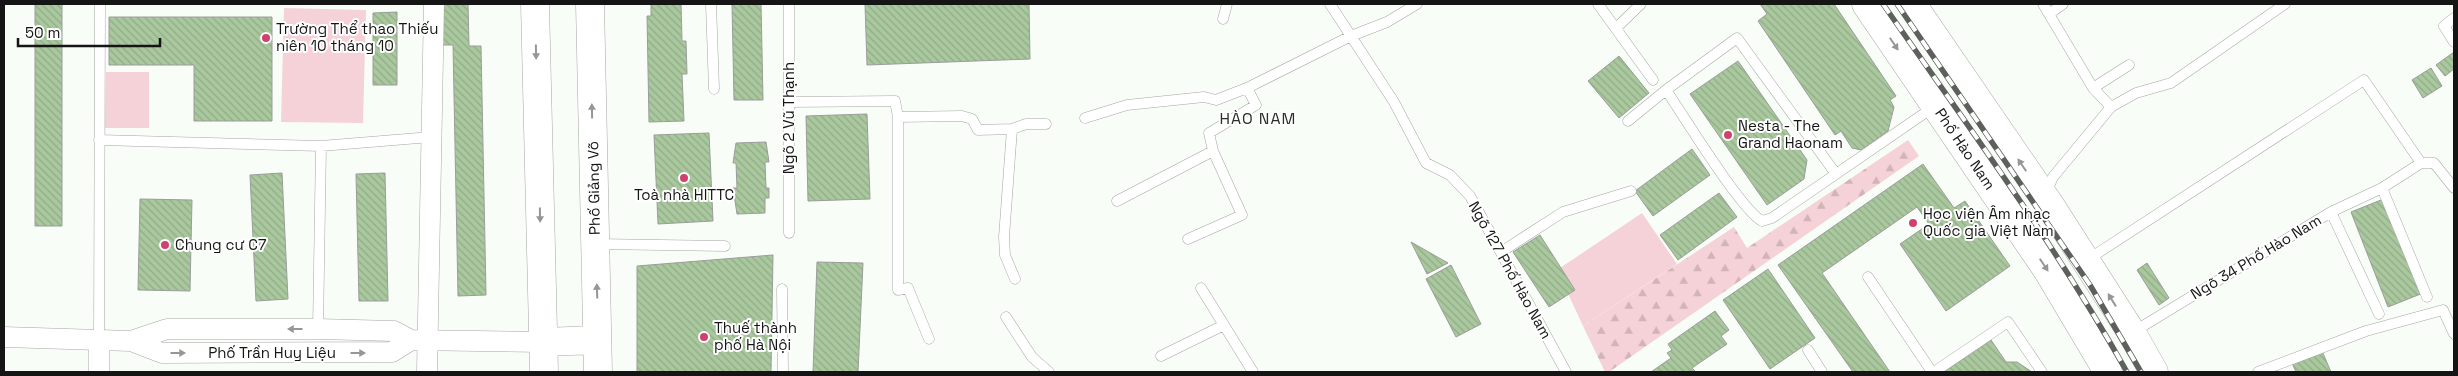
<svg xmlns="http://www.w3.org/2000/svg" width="2458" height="376" font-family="'Space Grotesk',sans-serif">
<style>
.green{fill:#f5d2d8}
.forest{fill:url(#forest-firs)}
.building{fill:url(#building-back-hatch);stroke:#9a9d99}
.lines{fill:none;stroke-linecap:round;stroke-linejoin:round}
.lane-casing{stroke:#a4a7a3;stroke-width:11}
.street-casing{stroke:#a4a7a3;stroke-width:21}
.secondary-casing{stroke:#a4a7a3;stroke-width:29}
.primary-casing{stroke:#a4a7a3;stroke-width:29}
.lane{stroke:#fff;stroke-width:10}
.street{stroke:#fff;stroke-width:20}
.secondary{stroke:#fff;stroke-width:28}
.primary{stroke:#fff;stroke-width:28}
.rail-casing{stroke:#5e605e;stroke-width:5.5}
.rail{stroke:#fff;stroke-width:4;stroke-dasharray:11;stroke-linecap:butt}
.oneway{fill:#959695}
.poi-dot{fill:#d0426d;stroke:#fff;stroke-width:2}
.labels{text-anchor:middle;stroke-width:4;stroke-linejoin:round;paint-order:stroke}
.poi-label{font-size:15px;fill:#141514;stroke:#fff;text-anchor:start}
.street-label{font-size:15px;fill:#141514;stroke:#fff}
.neighbourhood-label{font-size:16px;letter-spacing:1px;fill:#2b2e2b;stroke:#fff}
</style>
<defs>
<pattern id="forest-firs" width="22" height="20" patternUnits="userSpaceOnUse" patternTransform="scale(1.25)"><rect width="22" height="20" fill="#f5d2d8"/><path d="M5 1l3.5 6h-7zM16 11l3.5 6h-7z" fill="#d1b3b8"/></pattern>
<pattern id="building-back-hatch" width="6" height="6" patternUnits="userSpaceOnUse" patternTransform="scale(1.25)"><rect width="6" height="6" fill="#a9c89e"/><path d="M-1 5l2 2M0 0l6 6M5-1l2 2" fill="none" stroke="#91ab87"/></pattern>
</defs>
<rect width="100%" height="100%" fill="#f9fdf8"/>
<path class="green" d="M 284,8 L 366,10 L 363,123 L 281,122 Z
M 106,72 L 149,72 L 149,128 L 105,128 Z
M 1642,213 L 1677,264 L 1583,326 L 1557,270 Z"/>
<path class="forest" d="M 1908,140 L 1919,156 L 1609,372 L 1605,372 L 1583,326 L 1734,227 L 1747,248 Z"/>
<path class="building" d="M 35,4 L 62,4 L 62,226 L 35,226 Z
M 440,4 L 468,4 L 469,46 L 481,46 L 486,295 L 458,296 L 453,45 L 440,45 Z
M 651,4 L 681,4 L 682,41 L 686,41 L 687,74 L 682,74 L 684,121 L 649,122 L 647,16 L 651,16 Z
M 732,4 L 761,4 L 763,100 L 734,100 Z
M 865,4 L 1029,4 L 1030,59 L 867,65 Z
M 1760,4 L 1834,4 L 1896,96 L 1890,100 L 1894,107 L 1888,131 L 1861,150 L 1852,148 L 1841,131 L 1835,135 L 1758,21 L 1767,14 Z
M 397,12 L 397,85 L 373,85 L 373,13 Z
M 109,17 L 272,17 L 272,121 L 194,121 L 194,65 L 109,65 Z
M 2454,52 L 2454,69 L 2445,76 L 2436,65 Z
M 1619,56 L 1649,93 L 1619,118 L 1588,81 Z
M 1738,61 L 1807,160 L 1804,179 L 1767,205 L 1690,94 Z
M 2431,68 L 2442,86 L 2423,98 L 2412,80 Z
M 867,114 L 870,199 L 808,201 L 806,116 Z
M 709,133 L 713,221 L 658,224 L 654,135 Z
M 766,142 L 769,162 L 765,162 L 766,188 L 769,188 L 769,198 L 765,198 L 765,213 L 737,214 L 733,188 L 737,188 L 736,163 L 733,163 L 736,143 Z
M 1692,149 L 1710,175 L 1653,216 L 1635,191 Z
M 1923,164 L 1954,208 L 1965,201 L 2010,266 L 1946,311 L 1900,244 L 1929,224 L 1917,207 L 1822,273 L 1890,372 L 1853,372 L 1778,265 Z
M 282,173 L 288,299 L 256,301 L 250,175 Z
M 385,173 L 388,301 L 359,301 L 356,174 Z
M 1719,193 L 1737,217 L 1678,260 L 1660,235 Z
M 2386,198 L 2423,293 L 2388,307 L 2351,212 Z
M 140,199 L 192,200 L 190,291 L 138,290 Z
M 1540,235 L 1575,290 L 1549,307 L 1513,252 Z
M 1411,242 L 1448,263 L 1427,274 Z
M 773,255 L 771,372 L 637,372 L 637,266 Z
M 817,262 L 863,263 L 858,372 L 813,372 Z
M 2147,263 L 2169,298 L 2159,305 L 2137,270 Z
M 1451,265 L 1481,324 L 1456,337 L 1426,279 Z
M 1768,269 L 1815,338 L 1770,369 L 1723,300 Z
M 1715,311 L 1729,330 L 1721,336 L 1727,344 L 1692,368 L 1696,372 L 1651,372 L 1671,358 L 1667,353 L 1672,350 L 1668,344 Z
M 1991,340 L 2006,362 L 2017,362 L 2032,372 L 1943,372 Z
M 2322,351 L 2331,372 L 2296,372 L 2292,363 Z"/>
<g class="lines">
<g class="lane-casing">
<path id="lane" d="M 711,4 L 714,89
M 789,4 L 789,233
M 1330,4 L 1394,102 L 1426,163 L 1450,175 L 1470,196 L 1566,372
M 1598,4 L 1653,80
M 2043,4 L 2093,88 L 2111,107
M 2049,14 L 2063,4
M 2454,18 L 2444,26 L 2454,42
M 1223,19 L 1227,4
M 1616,28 L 1641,4
M 2093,88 L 2129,65
M 1666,90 L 1737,38 L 1836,174
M 789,102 L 895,101 L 898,117 L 898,290 L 908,288 L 929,339
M 898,117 L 962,116 L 972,119 L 978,130 L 1012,129 L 1004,237 L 1005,255 L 1015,279
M 1085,118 L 1127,105 L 1204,97 L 1216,100 L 1247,88
M 1628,121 L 1666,90 C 1683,115 1741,210 1762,221 L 1772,218 L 1935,106
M 1012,129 L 1026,124 L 1046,124
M 99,140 L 321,146 L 431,137
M 2382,188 L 2427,297
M 2046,193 L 2053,177 L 2111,107 L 2136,93 L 2171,83 L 2285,4
M 1117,201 L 1213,151 L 1209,133 L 1256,105 L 1247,88 L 1351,36 L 1387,22 L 1417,4
M 2331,212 L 2379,314
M 1188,239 L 1242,215 L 1213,151
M 596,244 L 725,246
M 1501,252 L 1563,212 L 1631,191
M 2087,260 L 2364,80 L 2421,163
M 1868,277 L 1932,372
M 1201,288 L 1253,372
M 782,289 L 783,372
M 1006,317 L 1032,357 L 1049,372
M 318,329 L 321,146
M 2133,332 L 2331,212 L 2382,188 L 2421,163 L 2434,163 L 2454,188
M 99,341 L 100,4
M 1808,350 L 1822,372
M 1161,356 L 1222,326
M 1934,372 L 2008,322 L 2042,372
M 2258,372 L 2366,331 L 2443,310 L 2454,334"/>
</g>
<g class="street-casing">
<path id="street" d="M 4,337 L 131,341 L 167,329 L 318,329 L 394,331 L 411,340 L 543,342
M 131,341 L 162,353 L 392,352 L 411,340
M 99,372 L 99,341
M 427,372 L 434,4"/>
</g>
<g class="secondary-casing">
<path id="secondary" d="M 1866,4 L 2048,271 L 2108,372
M 1912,4 L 2052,208 L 2132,333 L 2154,372"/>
</g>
<g class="primary-casing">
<path id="primary" d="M 535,4 L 544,372
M 590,4 L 598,372
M 543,342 L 597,340"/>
</g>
<use href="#lane" class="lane"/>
<use href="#street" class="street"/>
<use href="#secondary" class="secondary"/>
<use href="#primary" class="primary"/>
<g class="rail-casing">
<path id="rail" d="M 1883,4 C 1967,125 2055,244 2127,372
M 1897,4 L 2090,285 L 2141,372"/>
</g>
<use href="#rail" class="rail"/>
</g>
<defs><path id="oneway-solid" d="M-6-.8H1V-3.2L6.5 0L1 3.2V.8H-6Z" transform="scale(1.25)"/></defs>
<g class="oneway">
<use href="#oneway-solid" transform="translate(1894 44) rotate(56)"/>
<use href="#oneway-solid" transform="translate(536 52) rotate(89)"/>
<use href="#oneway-solid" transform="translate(592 111) rotate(-91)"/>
<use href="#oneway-solid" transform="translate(2022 165) rotate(-124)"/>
<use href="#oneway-solid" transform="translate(540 215) rotate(89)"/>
<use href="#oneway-solid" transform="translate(2044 265) rotate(56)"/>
<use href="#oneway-solid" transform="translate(597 291) rotate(-92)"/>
<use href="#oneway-solid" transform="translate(2112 300) rotate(-122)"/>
<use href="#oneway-solid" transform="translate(295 329) rotate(180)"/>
<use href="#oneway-solid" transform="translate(178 353)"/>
<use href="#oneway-solid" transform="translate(358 353)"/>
</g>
<g class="poi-dot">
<circle cx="266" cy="38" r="5"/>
<circle cx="1728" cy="135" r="5"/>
<circle cx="684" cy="178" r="5"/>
<circle cx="1913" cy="223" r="5"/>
<circle cx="165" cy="245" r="5"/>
<circle cx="704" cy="337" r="5"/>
</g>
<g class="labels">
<g class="poi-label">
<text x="276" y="34">Trường Thể thao Thiếu<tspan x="276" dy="17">niên 10 tháng 10</tspan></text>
<text x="1738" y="131">Nesta - The<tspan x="1738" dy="17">Grand Haonam</tspan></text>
<text x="684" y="200" text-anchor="middle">Toà nhà HITTC</text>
<text x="1923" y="219">Học viện Âm nhạc<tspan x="1923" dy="17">Quốc gia Việt Nam</tspan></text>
<text x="175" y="250">Chung cư C7</text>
<text x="714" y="333">Thuế thành<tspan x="714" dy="17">phố Hà Nội</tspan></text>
</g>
<g class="street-label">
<text transform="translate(789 118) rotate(-90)" y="5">Ngõ 2 Vũ Thạnh</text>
<text transform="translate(1965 149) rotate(56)" y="5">Phố Hào Nam</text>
<text transform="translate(594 188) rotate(-91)" y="5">Phố Giảng Võ</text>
<text transform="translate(2256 257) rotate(-31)" y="5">Ngõ 34 Phố Hào Nam</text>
<text transform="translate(1510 270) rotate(61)" y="5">Ngõ 127 Phố Hào Nam</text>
<text x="272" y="358">Phố Trần Huy Liệu</text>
</g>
<g class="neighbourhood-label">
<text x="1258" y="124">HÀO NAM</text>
</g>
</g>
<rect width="2458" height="376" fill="none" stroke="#141514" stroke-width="10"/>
<path d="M18 38v8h142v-8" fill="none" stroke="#141514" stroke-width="2.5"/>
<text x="25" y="38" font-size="15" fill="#141514" stroke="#ffffff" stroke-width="4" paint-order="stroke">50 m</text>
</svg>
